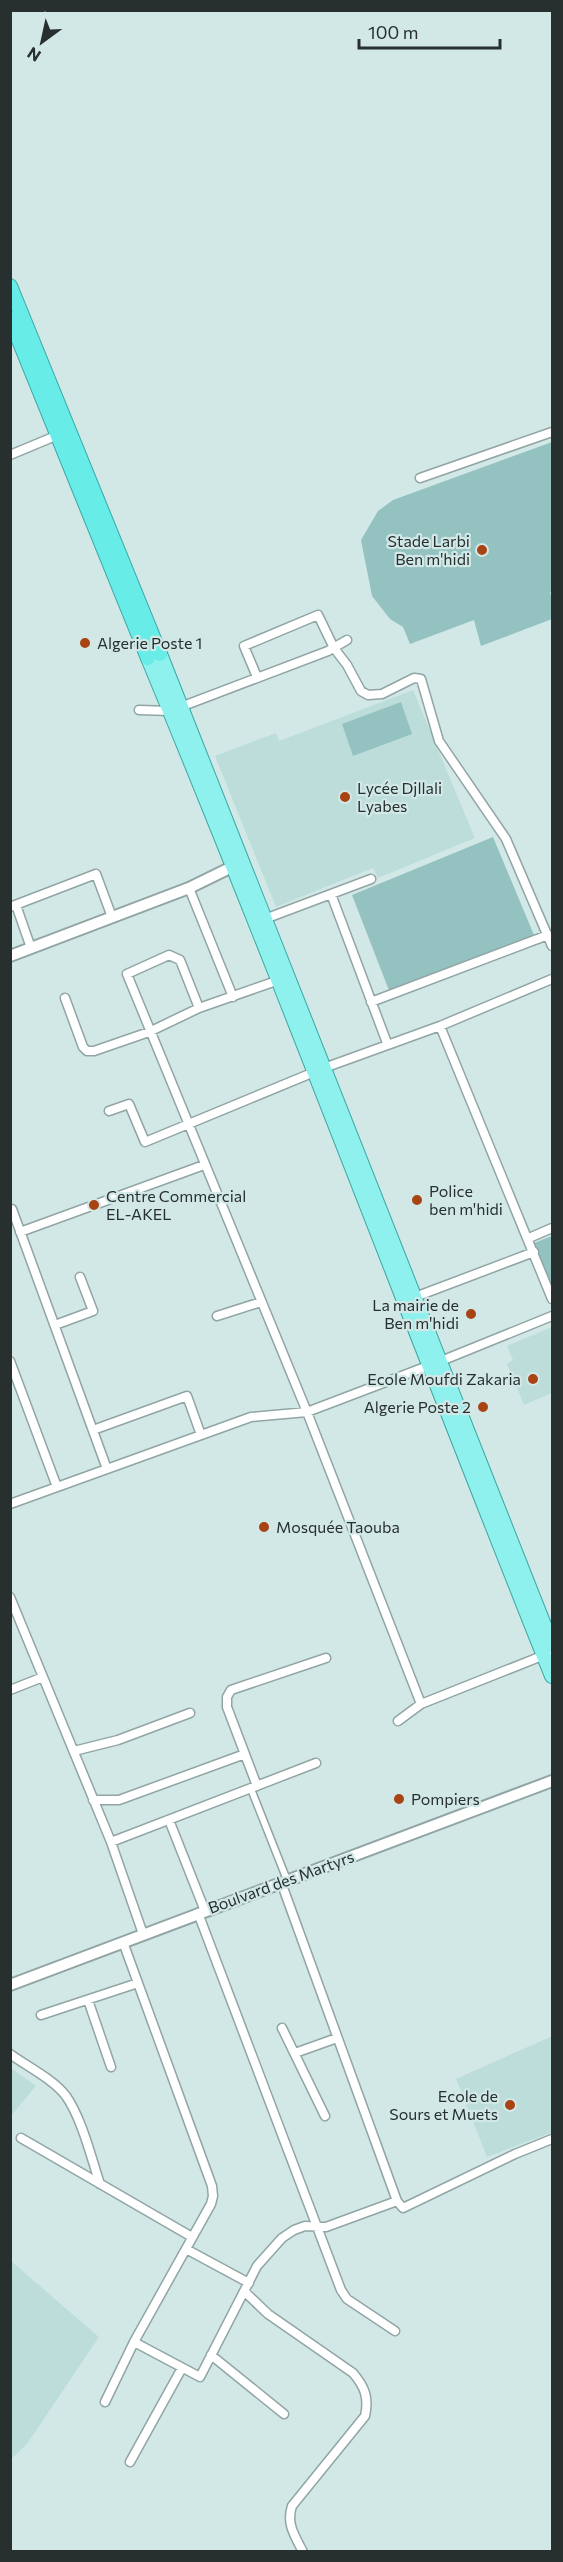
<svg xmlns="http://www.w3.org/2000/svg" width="563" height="2562" font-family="Commissioner,sans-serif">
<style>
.built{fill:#bddddb}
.green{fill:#94c2c0}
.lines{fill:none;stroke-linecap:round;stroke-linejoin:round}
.pedestrian-casing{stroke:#90a5a4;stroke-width:9}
.minor-casing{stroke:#90a5a4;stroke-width:11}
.tertiary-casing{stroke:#90a5a4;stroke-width:14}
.primary-casing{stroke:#39a7a3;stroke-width:16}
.trunk-casing{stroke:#39a7a3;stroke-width:16}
.pedestrian{stroke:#fff;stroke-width:6}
.minor{stroke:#fff;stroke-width:8}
.tertiary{stroke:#fff;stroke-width:10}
.primary{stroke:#8ef1ee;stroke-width:14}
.trunk{stroke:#68ece8;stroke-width:14}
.poi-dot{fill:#a84414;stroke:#d2e8e7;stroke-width:2}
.labels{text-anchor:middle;stroke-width:4.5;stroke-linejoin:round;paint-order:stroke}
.poi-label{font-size:16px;fill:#27302f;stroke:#d2e8e7;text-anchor:start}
.street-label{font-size:16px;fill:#27302f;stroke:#d2e8e7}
</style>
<rect width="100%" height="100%" fill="#d2e8e7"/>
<path class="built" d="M 413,690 L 475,838 L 378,878 L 373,868 L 276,907 L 215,756 L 276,733 L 279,741 Z
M 552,1327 L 552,1393 L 524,1405 L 507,1364 L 513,1360 L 507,1346 Z
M 552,2036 L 552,2132 L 487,2157 L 456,2079 Z
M 11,2068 L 36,2086 L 11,2116 Z
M 11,2261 L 99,2337 L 27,2444 L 11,2459 Z"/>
<path class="green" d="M 552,442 L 552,591 L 550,592 L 552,600 L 552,619 L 481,646 L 474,620 L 410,644 L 403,627 L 390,619 L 372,596 L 361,540 L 378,511 L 393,500 Z
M 401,702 L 412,734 L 353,756 L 342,724 Z
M 493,837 L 534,935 L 390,993 L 352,895 Z
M 552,1236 L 552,1290 L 534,1243 Z"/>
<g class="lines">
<g class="pedestrian-casing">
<path id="pedestrian" d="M 251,1789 L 287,1880"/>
</g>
<g class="minor-casing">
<path id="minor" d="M 10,455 L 58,435
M 420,478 L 552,432
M 257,677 L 244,646 L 318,615 L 334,648 L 347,665 L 361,691 L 368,695 L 382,694 L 414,678 L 421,679 L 439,741 L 506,839 L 552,946
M 139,710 L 170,711 L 328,651 L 347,640
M 189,888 L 233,997
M 331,894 L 387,1043
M 16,905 L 31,948
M 10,907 L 96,874 L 112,917
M 262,920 L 371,879
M 65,998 L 83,1047 L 87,1051 L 94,1051 L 149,1032 L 199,1008 L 282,979
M 371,1002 L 548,935
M 199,1008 L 180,960 L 169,955 L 127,974 L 307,1412 L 421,1704
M 440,1026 L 552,1299
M 109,1111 L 129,1104 L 145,1142 L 324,1068 L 440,1026 L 552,979
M 12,1209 L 107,1469
M 20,1232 L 204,1165
M 529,1238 L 552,1228
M 415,1297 L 534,1252
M 217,1316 L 261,1302
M 55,1325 L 93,1311 L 80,1277
M 10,1361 L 57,1487
M 93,1430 L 187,1396 L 201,1435
M 10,1504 L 251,1417 L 307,1412 L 441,1361 L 552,1316
M 10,1597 L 111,1842 L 143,1934
M 10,1690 L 43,1677
M 398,1721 L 421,1704 L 552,1652
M 74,1751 L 118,1740 L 190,1713
M 257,1786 L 227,1707 L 227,1697 L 231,1690 L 326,1658
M 93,1800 L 119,1800 L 245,1754
M 169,1820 L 205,1911
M 111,1842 L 316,1763
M 281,1882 L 397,2201 L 403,2208 L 515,2154 L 552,2139
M 198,1913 L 341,2290 L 347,2299 L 395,2331
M 88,2000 L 111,2067
M 41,2015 L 138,1983
M 282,2028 L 325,2116
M 295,2053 L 337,2038
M 10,2054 C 28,2067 53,2079 66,2096 C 82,2119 91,2157 100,2184
M 21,2138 L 192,2237
M 186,2249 L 249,2283
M 245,2292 L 268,2314 L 353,2373 C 365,2387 369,2398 365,2416 L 292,2506 C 286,2524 295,2536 303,2552
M 134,2342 L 200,2377 L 257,2266 L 282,2238 L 294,2230 L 305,2226 L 326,2227 L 397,2201
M 211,2355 L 284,2414
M 105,2402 L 134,2342 L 211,2204 L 213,2196 L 212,2186 L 123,1942
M 130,2462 L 182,2368"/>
</g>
<g class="tertiary-casing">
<path id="tertiary" d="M 10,956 L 189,888 L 238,864
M 10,1985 L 552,1781"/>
</g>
<g class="primary-casing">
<path id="primary" d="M 160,654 L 552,1645
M 148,658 C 288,995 416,1337 552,1676"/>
</g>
<g class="trunk-casing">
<path id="trunk" d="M 10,286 L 160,654
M 10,318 L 148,658"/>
</g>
<use href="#pedestrian" class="pedestrian"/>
<use href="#minor" class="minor"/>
<use href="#tertiary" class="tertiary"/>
<use href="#primary" class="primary"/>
<use href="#trunk" class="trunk"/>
</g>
<g class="poi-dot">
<circle cx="482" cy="550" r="6"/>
<circle cx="85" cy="643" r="6"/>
<circle cx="345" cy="797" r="6"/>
<circle cx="417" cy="1200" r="6"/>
<circle cx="94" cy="1205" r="6"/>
<circle cx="471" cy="1314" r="6"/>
<circle cx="533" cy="1379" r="6"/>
<circle cx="483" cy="1407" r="6"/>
<circle cx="264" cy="1527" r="6"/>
<circle cx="399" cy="1799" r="6"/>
<circle cx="510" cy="2105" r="6"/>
</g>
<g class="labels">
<g class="poi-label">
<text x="470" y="547" text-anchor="end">Stade Larbi<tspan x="470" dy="18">Ben m'hidi</tspan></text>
<text x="97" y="649">Algerie Poste 1</text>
<text x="357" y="794">Lycée Djllali<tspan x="357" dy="18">Lyabes</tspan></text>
<text x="429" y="1197">Police<tspan x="429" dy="18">ben m'hidi</tspan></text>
<text x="106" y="1202">Centre Commercial<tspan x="106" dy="18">EL-AKEL</tspan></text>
<text x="459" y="1311" text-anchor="end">La mairie de<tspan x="459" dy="18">Ben m'hidi</tspan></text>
<text x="521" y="1385" text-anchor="end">Ecole Moufdi Zakaria</text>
<text x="471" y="1413" text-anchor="end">Algerie Poste 2</text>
<text x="276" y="1533">Mosquée Taouba</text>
<text x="411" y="1805">Pompiers</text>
<text x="498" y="2102" text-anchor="end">Ecole de<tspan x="498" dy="18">Sours et Muets</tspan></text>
</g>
<g class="street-label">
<text transform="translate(281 1882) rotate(-20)" y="6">Boulvard des Martyrs</text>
</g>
</g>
<rect width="563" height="2562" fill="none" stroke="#27302f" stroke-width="24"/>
<g transform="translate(42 42) rotate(213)" stroke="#d2e8e7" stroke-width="4.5" paint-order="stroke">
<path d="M0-4.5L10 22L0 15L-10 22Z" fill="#27302f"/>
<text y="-9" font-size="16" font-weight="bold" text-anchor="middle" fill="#27302f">N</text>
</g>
<path d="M359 39v9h141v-9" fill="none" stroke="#27302f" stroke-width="3"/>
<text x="368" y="39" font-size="18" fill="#27302f" stroke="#d2e8e7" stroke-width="4.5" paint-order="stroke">100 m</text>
</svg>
